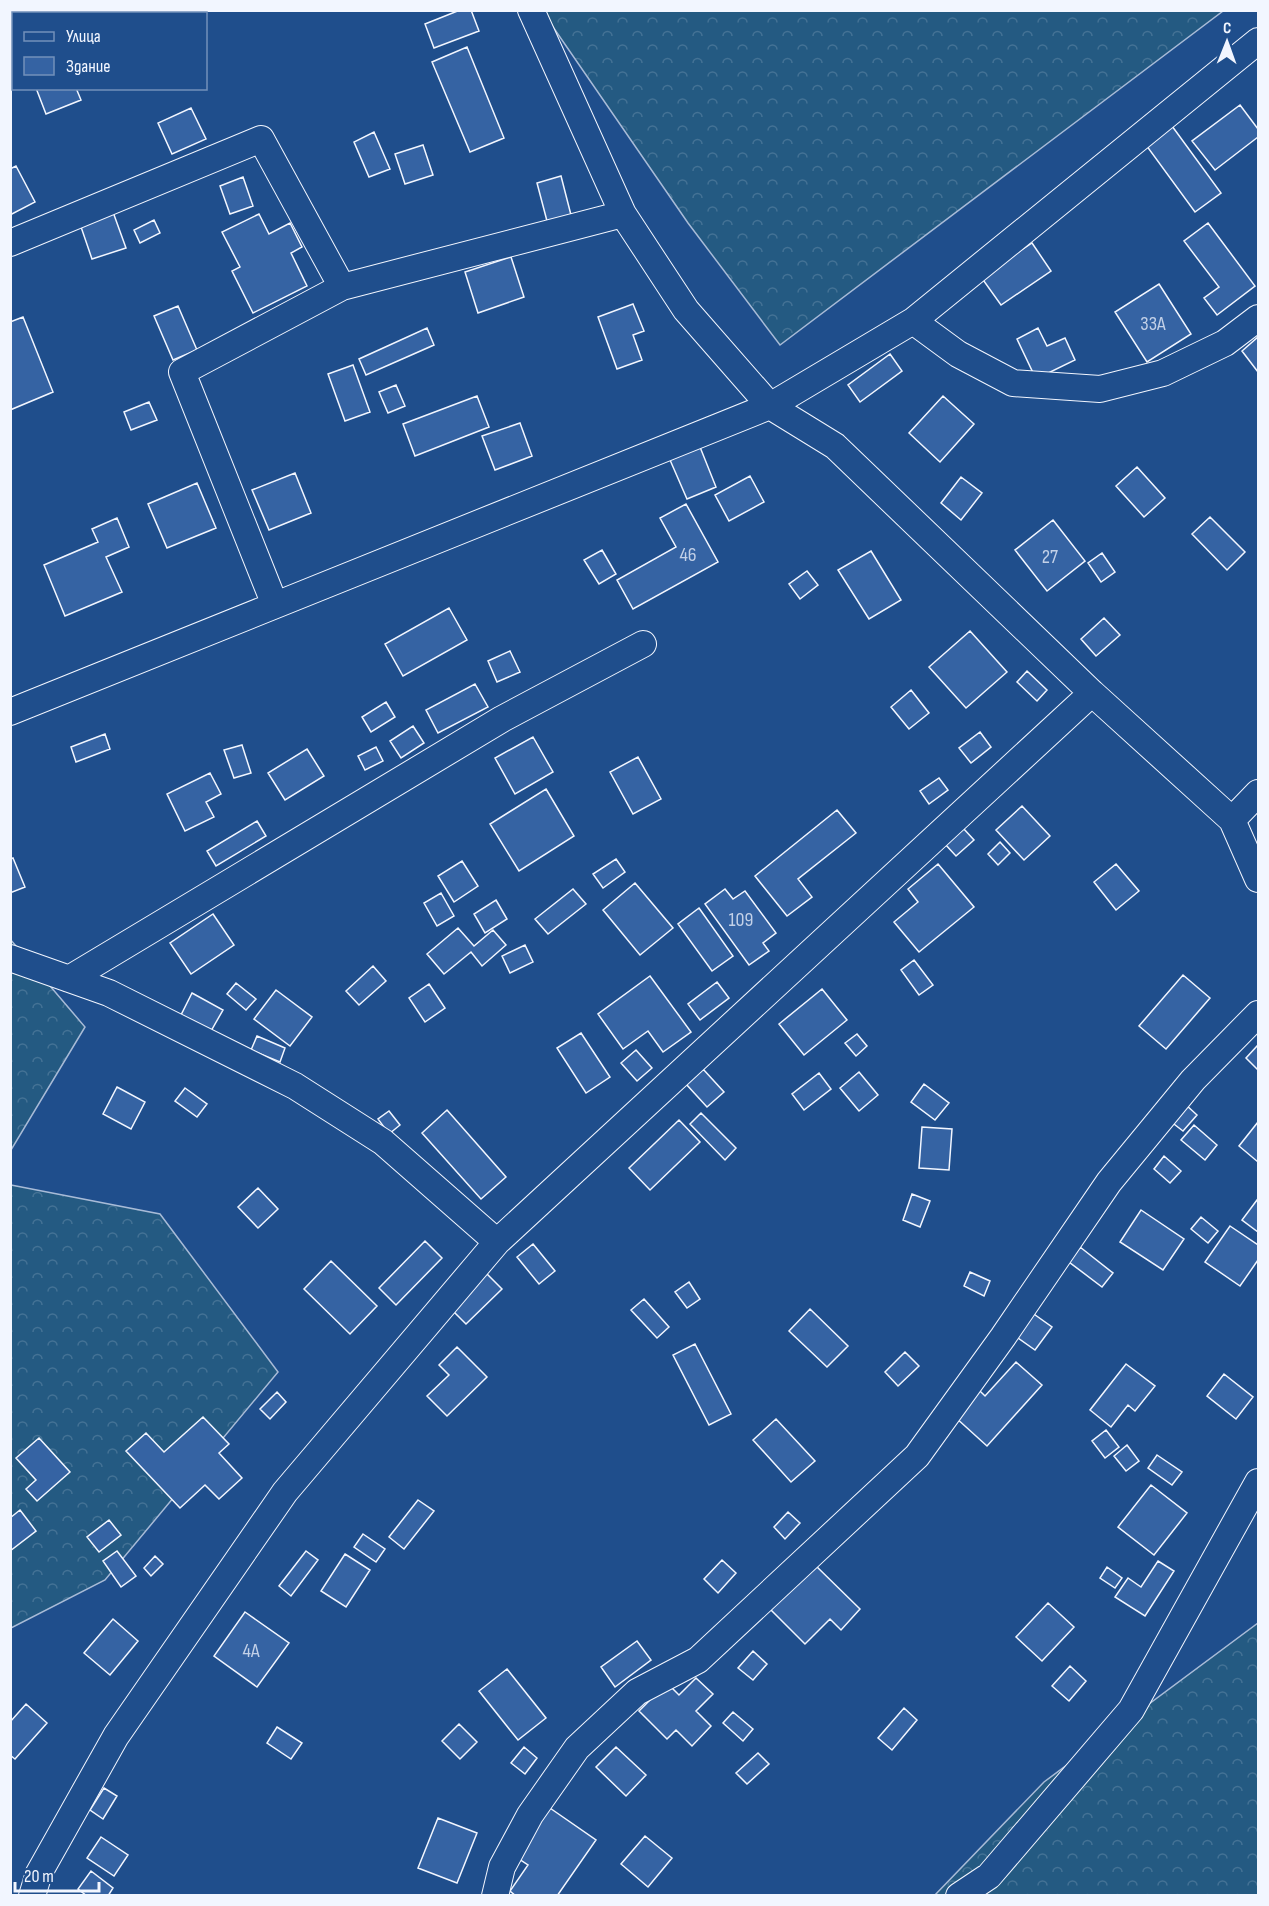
<svg xmlns="http://www.w3.org/2000/svg" width="1269" height="1906" font-family="'Sofia Sans Condensed',sans-serif">
<style>
.forest{fill:url(#forest-crowns);stroke:#a8bbd7;stroke-width:1.5}
.building{fill:#3563a3;stroke:#f2f6ff;stroke-width:1.5}
.lines{fill:none;stroke-linecap:round;stroke-linejoin:round}
.minor-casing{stroke:#f2f6ff;stroke-width:28}
.minor{stroke:#1f4e8c;stroke-width:26}
.labels{text-anchor:middle;stroke-width:4.5;stroke-linejoin:round;paint-order:stroke}
.number-label{font-size:20px;fill:#c3d1e8}
</style>
<defs>
<pattern id="forest-crowns" width="20" height="18" patternUnits="userSpaceOnUse" patternTransform="scale(1.5)"><rect width="20" height="18" fill="#245a82"/><path d="M2 6a3 3 0 1 1 6 0M12 15a3 3 0 1 1 6 0" fill="none" stroke="#447295"/></pattern>
</defs>
<rect width="100%" height="100%" fill="#1f4e8c"/>
<path class="forest" d="M 542,11 L 1223,11 L 780,345 L 688,223 Z
M 10,939 L 85,1027 L 11,1150 L 10,1150 Z
M 11,1185 L 160,1214 L 278,1372 L 105,1580 L 11,1628 Z
M 1258,1623 L 1258,1895 L 934,1896 L 1044,1782 Z"/>
<path class="building" d="M 460,10 L 471,10 L 479,31 L 434,48 L 425,24 Z
M 467,47 L 504,138 L 470,152 L 432,62 Z
M 36,88 L 76,88 L 81,100 L 46,114 Z
M 1240,105 L 1258,129 L 1258,137 L 1215,170 L 1192,141 Z
M 191,108 L 206,139 L 172,154 L 158,123 Z
M 1172,126 L 1221,193 L 1195,212 L 1146,145 Z
M 374,132 L 390,169 L 369,177 L 354,142 Z
M 423,145 L 433,175 L 405,184 L 395,154 Z
M 16,166 L 35,202 L 10,215 L 10,169 Z
M 561,176 L 571,215 L 547,221 L 537,183 Z
M 243,177 L 253,206 L 230,214 L 220,186 Z
M 113,212 L 126,248 L 92,259 L 80,224 Z
M 259,214 L 269,234 L 290,223 L 302,247 L 291,253 L 307,286 L 253,313 L 232,271 L 240,267 L 222,232 Z
M 154,220 L 160,233 L 140,243 L 134,230 Z
M 1208,223 L 1255,286 L 1217,315 L 1204,298 L 1219,287 L 1184,241 Z
M 1032,243 L 1051,271 L 1001,305 L 981,277 Z
M 511,257 L 524,297 L 478,313 L 465,272 Z
M 1159,284 L 1191,334 L 1147,362 L 1115,312 Z
M 633,304 L 644,331 L 633,335 L 642,360 L 617,369 L 598,317 Z
M 178,306 L 197,350 L 173,360 L 154,316 Z
M 23,317 L 53,392 L 10,410 L 10,322 Z
M 427,328 L 434,345 L 366,375 L 359,359 Z
M 1038,328 L 1047,346 L 1065,338 L 1075,360 L 1036,379 L 1017,339 Z
M 1258,337 L 1258,372 L 1242,351 Z
M 890,354 L 902,371 L 860,402 L 848,385 Z
M 353,365 L 370,412 L 345,421 L 328,374 Z
M 396,385 L 405,406 L 388,413 L 379,392 Z
M 477,396 L 489,427 L 415,456 L 403,424 Z
M 943,396 L 974,424 L 940,462 L 909,433 Z
M 149,402 L 157,420 L 131,430 L 124,412 Z
M 520,423 L 532,456 L 495,470 L 482,436 Z
M 700,447 L 716,487 L 687,499 L 670,460 Z
M 1137,467 L 1165,498 L 1144,517 L 1116,486 Z
M 295,473 L 311,513 L 269,530 L 252,490 Z
M 750,476 L 764,502 L 729,521 L 715,495 Z
M 961,477 L 982,493 L 961,520 L 941,503 Z
M 197,483 L 216,528 L 167,548 L 148,504 Z
M 686,504 L 718,562 L 633,609 L 617,580 L 676,547 L 660,518 Z
M 1210,517 L 1245,552 L 1227,570 L 1192,534 Z
M 117,518 L 129,547 L 106,557 L 122,592 L 65,616 L 44,565 L 98,542 L 92,529 Z
M 1053,520 L 1085,561 L 1047,591 L 1015,550 Z
M 602,550 L 616,574 L 599,584 L 584,560 Z
M 871,551 L 901,600 L 869,619 L 838,570 Z
M 1102,553 L 1115,572 L 1101,582 L 1088,563 Z
M 807,571 L 818,585 L 800,599 L 789,584 Z
M 449,608 L 467,640 L 403,676 L 385,644 Z
M 1104,618 L 1120,635 L 1096,656 L 1081,639 Z
M 970,631 L 1007,672 L 966,708 L 929,667 Z
M 510,651 L 520,672 L 497,682 L 488,661 Z
M 1027,671 L 1047,690 L 1037,701 L 1017,682 Z
M 475,684 L 488,707 L 438,733 L 426,710 Z
M 911,690 L 929,713 L 909,729 L 891,707 Z
M 386,702 L 395,717 L 371,732 L 362,717 Z
M 413,726 L 424,743 L 401,758 L 390,741 Z
M 980,732 L 991,747 L 971,763 L 959,748 Z
M 105,734 L 110,749 L 76,762 L 71,747 Z
M 533,737 L 553,772 L 515,794 L 495,758 Z
M 242,745 L 251,773 L 234,778 L 224,750 Z
M 376,747 L 383,761 L 365,770 L 358,756 Z
M 307,749 L 324,776 L 285,800 L 268,773 Z
M 638,757 L 661,799 L 633,814 L 610,772 Z
M 210,773 L 221,794 L 206,802 L 214,817 L 185,831 L 167,794 Z
M 939,778 L 948,790 L 929,804 L 920,791 Z
M 546,789 L 574,836 L 519,871 L 490,824 Z
M 1022,806 L 1050,836 L 1024,860 L 996,830 Z
M 837,810 L 856,833 L 798,879 L 812,897 L 787,916 L 755,876 Z
M 257,821 L 266,836 L 216,866 L 207,851 Z
M 963,828 L 974,840 L 956,856 L 945,844 Z
M 1000,842 L 1010,853 L 998,865 L 988,854 Z
M 13,858 L 25,887 L 10,893 L 10,859 Z
M 616,859 L 625,872 L 603,888 L 593,874 Z
M 462,861 L 478,886 L 454,902 L 438,876 Z
M 938,864 L 974,907 L 919,952 L 894,922 L 918,902 L 908,889 Z
M 1116,864 L 1139,891 L 1116,910 L 1094,882 Z
M 635,883 L 673,928 L 640,955 L 603,910 Z
M 573,889 L 586,904 L 548,934 L 535,919 Z
M 725,889 L 733,899 L 745,891 L 776,933 L 763,943 L 769,951 L 749,965 L 705,904 Z
M 441,893 L 454,916 L 437,926 L 424,903 Z
M 496,900 L 507,919 L 485,933 L 474,914 Z
M 699,908 L 733,956 L 712,971 L 678,924 Z
M 213,914 L 234,945 L 191,974 L 170,943 Z
M 458,928 L 474,946 L 493,930 L 506,945 L 482,966 L 471,952 L 444,974 L 427,954 Z
M 525,945 L 533,962 L 510,973 L 502,956 Z
M 914,960 L 933,985 L 919,995 L 901,970 Z
M 373,966 L 386,981 L 359,1005 L 346,991 Z
M 1183,975 L 1210,998 L 1166,1049 L 1139,1026 Z
M 650,976 L 691,1032 L 663,1052 L 648,1031 L 623,1049 L 598,1014 Z
M 717,982 L 729,998 L 700,1020 L 688,1004 Z
M 236,983 L 256,999 L 246,1010 L 227,994 Z
M 429,984 L 445,1008 L 425,1022 L 409,998 Z
M 822,989 L 847,1020 L 804,1055 L 779,1024 Z
M 276,990 L 312,1017 L 290,1046 L 254,1019 Z
M 192,993 L 223,1010 L 211,1031 L 181,1015 Z
M 581,1033 L 610,1077 L 586,1093 L 557,1048 Z
M 857,1034 L 867,1046 L 856,1056 L 845,1043 Z
M 257,1036 L 285,1048 L 280,1062 L 251,1050 Z
M 1258,1045 L 1258,1070 L 1246,1058 Z
M 636,1050 L 652,1068 L 637,1081 L 621,1063 Z
M 703,1069 L 724,1092 L 707,1107 L 686,1084 Z
M 859,1072 L 878,1095 L 859,1111 L 840,1088 Z
M 819,1073 L 831,1089 L 804,1110 L 792,1094 Z
M 924,1084 L 949,1103 L 935,1120 L 911,1102 Z
M 117,1087 L 145,1102 L 131,1129 L 103,1114 Z
M 185,1088 L 207,1104 L 197,1117 L 175,1101 Z
M 1185,1104 L 1197,1115 L 1183,1131 L 1170,1121 Z
M 447,1110 L 506,1177 L 481,1199 L 422,1133 Z
M 389,1111 L 400,1125 L 389,1134 L 378,1119 Z
M 701,1113 L 736,1148 L 725,1160 L 690,1124 Z
M 679,1120 L 700,1142 L 650,1190 L 629,1168 Z
M 1258,1122 L 1258,1162 L 1239,1146 Z
M 1194,1125 L 1217,1145 L 1205,1160 L 1181,1140 Z
M 922,1127 L 952,1129 L 949,1170 L 919,1168 Z
M 1164,1156 L 1181,1171 L 1170,1183 L 1154,1169 Z
M 258,1188 L 278,1209 L 258,1228 L 238,1207 Z
M 912,1194 L 930,1201 L 920,1227 L 903,1220 Z
M 1257,1200 L 1258,1202 L 1258,1232 L 1242,1220 Z
M 1141,1210 L 1184,1239 L 1163,1270 L 1120,1242 Z
M 1201,1217 L 1218,1231 L 1208,1243 L 1191,1229 Z
M 1230,1226 L 1258,1245 L 1258,1260 L 1240,1286 L 1205,1262 Z
M 425,1241 L 442,1258 L 396,1305 L 379,1288 Z
M 533,1244 L 555,1271 L 539,1284 L 517,1257 Z
M 1080,1247 L 1113,1273 L 1102,1287 L 1069,1262 Z
M 331,1261 L 377,1306 L 350,1334 L 304,1289 Z
M 485,1272 L 502,1289 L 466,1324 L 450,1308 Z
M 970,1272 L 990,1281 L 984,1296 L 964,1286 Z
M 689,1282 L 700,1299 L 687,1308 L 675,1292 Z
M 644,1299 L 669,1327 L 657,1338 L 631,1310 Z
M 810,1309 L 848,1346 L 827,1367 L 789,1331 Z
M 1031,1312 L 1052,1327 L 1035,1350 L 1015,1336 Z
M 695,1344 L 731,1414 L 709,1425 L 673,1355 Z
M 457,1347 L 487,1377 L 447,1416 L 427,1396 L 449,1375 L 439,1365 Z
M 905,1352 L 919,1366 L 898,1386 L 885,1372 Z
M 1016,1362 L 1042,1385 L 987,1446 L 955,1417 L 979,1390 L 985,1396 Z
M 1126,1364 L 1155,1386 L 1135,1411 L 1128,1405 L 1111,1427 L 1090,1410 Z
M 1224,1374 L 1253,1397 L 1236,1419 L 1207,1396 Z
M 277,1392 L 286,1402 L 270,1419 L 260,1409 Z
M 203,1417 L 229,1444 L 219,1453 L 242,1478 L 219,1499 L 205,1485 L 180,1508 L 126,1451 L 146,1433 L 164,1452 Z
M 776,1419 L 815,1461 L 791,1482 L 753,1440 Z
M 1106,1430 L 1119,1447 L 1105,1458 L 1092,1441 Z
M 39,1438 L 70,1472 L 37,1501 L 26,1489 L 36,1480 L 16,1458 Z
M 1127,1445 L 1139,1461 L 1126,1471 L 1114,1456 Z
M 1157,1455 L 1182,1472 L 1172,1485 L 1148,1468 Z
M 1151,1485 L 1187,1513 L 1154,1555 L 1118,1527 Z
M 418,1500 L 434,1511 L 404,1549 L 389,1537 Z
M 20,1510 L 36,1531 L 10,1551 L 10,1518 Z
M 788,1512 L 800,1523 L 785,1539 L 774,1527 Z
M 109,1520 L 121,1535 L 99,1552 L 87,1537 Z
M 363,1534 L 385,1549 L 376,1562 L 354,1547 Z
M 117,1551 L 136,1576 L 121,1587 L 103,1561 Z
M 306,1551 L 318,1560 L 291,1596 L 279,1586 Z
M 345,1554 L 370,1570 L 346,1607 L 321,1591 Z
M 155,1556 L 163,1564 L 151,1576 L 144,1568 Z
M 722,1560 L 736,1573 L 718,1593 L 704,1579 Z
M 1158,1561 L 1174,1571 L 1145,1616 L 1115,1597 L 1128,1578 L 1141,1587 Z
M 814,1564 L 860,1609 L 841,1630 L 830,1619 L 805,1644 L 770,1609 Z
M 1107,1567 L 1122,1578 L 1115,1588 L 1100,1578 Z
M 1048,1603 L 1074,1627 L 1042,1661 L 1016,1637 Z
M 245,1612 L 289,1643 L 257,1687 L 214,1656 Z
M 113,1619 L 138,1641 L 110,1675 L 84,1653 Z
M 637,1641 L 651,1660 L 615,1687 L 601,1667 Z
M 753,1651 L 767,1664 L 753,1680 L 738,1668 Z
M 1070,1666 L 1086,1681 L 1069,1701 L 1052,1686 Z
M 507,1669 L 546,1718 L 518,1740 L 479,1691 Z
M 696,1678 L 713,1694 L 696,1711 L 711,1726 L 692,1746 L 676,1730 L 667,1739 L 639,1711 L 667,1683 L 679,1695 Z
M 26,1704 L 47,1723 L 15,1759 L 10,1755 L 10,1722 Z
M 904,1708 L 917,1720 L 892,1750 L 878,1738 Z
M 733,1712 L 753,1729 L 743,1741 L 723,1723 Z
M 459,1724 L 477,1742 L 460,1759 L 442,1741 Z
M 277,1727 L 302,1743 L 291,1759 L 267,1743 Z
M 524,1747 L 537,1758 L 525,1774 L 511,1763 Z
M 616,1747 L 646,1775 L 626,1796 L 596,1767 Z
M 758,1753 L 769,1764 L 747,1784 L 736,1773 Z
M 104,1788 L 117,1796 L 103,1819 L 90,1810 Z
M 547,1806 L 596,1840 L 557,1896 L 516,1896 L 510,1891 L 528,1865 L 513,1855 Z
M 438,1818 L 477,1833 L 457,1883 L 418,1868 Z
M 645,1836 L 672,1858 L 648,1887 L 621,1864 Z
M 101,1837 L 128,1855 L 114,1876 L 87,1858 Z
M 91,1871 L 113,1888 L 108,1896 L 87,1896 L 78,1889 Z"/>
<g class="lines">
<g class="minor-casing">
<path id="minor" d="M 531,10 L 623,214 L 686,310 L 770,406 L 835,446 L 1092,693 L 1232,820 L 1258,879
M 10,243 L 261,139 L 342,287 L 623,214
M 913,321 L 958,354 L 1013,383 L 1100,389 L 1163,373 L 1225,343 L 1258,318
M 275,605 L 182,372 L 342,287
M 10,712 L 770,406 L 913,321 L 1258,41
M 1232,820 L 1258,793
M 10,958 L 109,993 L 295,1086 L 383,1142 L 497,1242
M 69,979 L 502,719 L 643,644
M 32,1896 L 39,1873 L 116,1736 L 285,1492 L 497,1242 L 1092,693
M 495,1896 L 502,1867 L 530,1815 L 577,1748 L 637,1692 L 698,1660 L 917,1456 L 1003,1337 L 1109,1182 L 1193,1080 L 1258,1014
M 959,1896 L 989,1876 L 1131,1710 L 1258,1482"/>
</g>
<use href="#minor" class="minor"/>
</g>
<g class="labels">
<g class="number-label">
<text x="1153" y="330">33А</text>
<text x="688" y="561">46</text>
<text x="1050" y="563">27</text>
<text x="741" y="926">109</text>
<text x="251" y="1657">4А</text>
</g>
</g>
<rect width="1269" height="1906" fill="none" stroke="#f2f6ff" stroke-width="24"/>
<rect x="12" y="12" width="195" height="78" fill="#1f4e8c" stroke="#7391ba" stroke-width="1.5"/>
<rect x="24" y="32" width="30" height="9" fill="#1f4e8c" stroke="#7391ba" stroke-width="1.5"/>
<text x="66" y="42" font-size="18" fill="#f2f6ff">Улица</text>
<rect x="24" y="57" width="30" height="18" fill="#3563a3" stroke="#7391ba" stroke-width="1.5"/>
<text x="66" y="72" font-size="18" fill="#f2f6ff">Здание</text>
<g transform="translate(1227 42) rotate(1)" stroke="#1f4e8c" stroke-width="4.5" paint-order="stroke">
<path d="M0-4.5L10 22L0 15L-10 22Z" fill="#f2f6ff"/>
<text y="-9" font-size="16" font-weight="bold" text-anchor="middle" fill="#f2f6ff">С</text>
</g>
<path d="M15 1882v9h84v-9" fill="none" stroke="#f2f6ff" stroke-width="3"/>
<text x="24" y="1882" font-size="18" fill="#f2f6ff" stroke="#1f4e8c" stroke-width="4.5" paint-order="stroke">20 m</text>
</svg>
